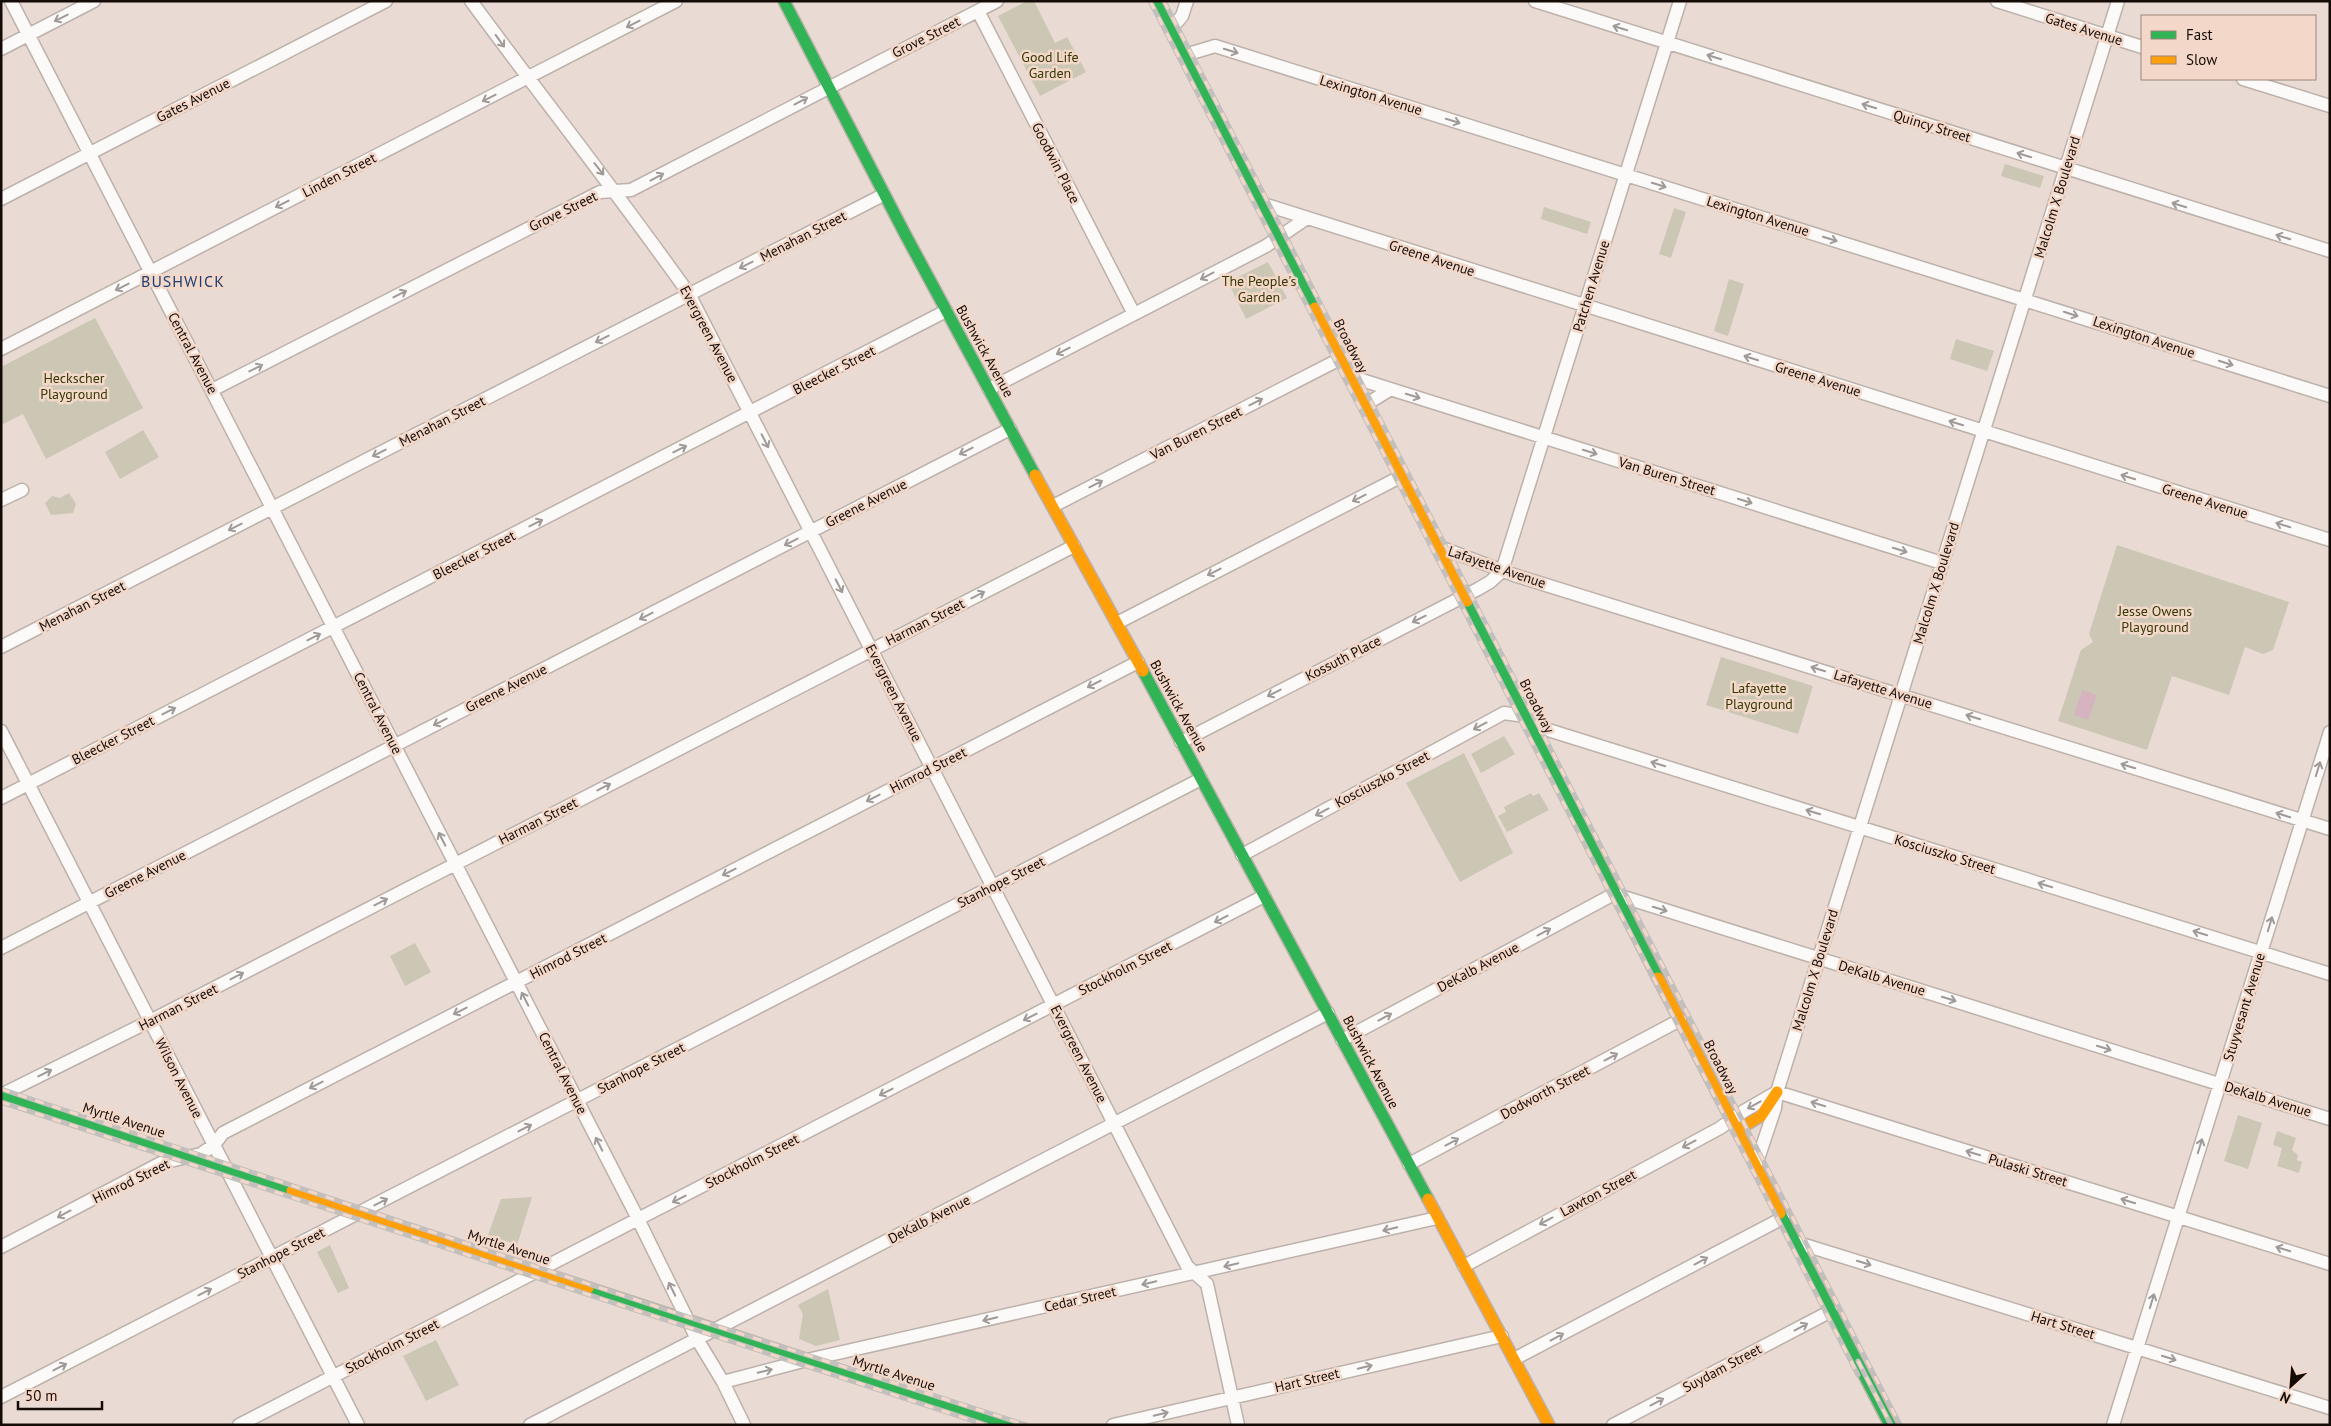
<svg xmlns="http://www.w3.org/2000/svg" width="2331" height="1426" font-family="'PT Sans',sans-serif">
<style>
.green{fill:#cbc7b4}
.water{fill:#d6b4bf}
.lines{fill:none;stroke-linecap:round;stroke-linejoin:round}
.street-casing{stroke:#bcb1ab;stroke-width:15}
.fast-casing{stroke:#bcb1ab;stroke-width:14}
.slow-casing{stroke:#bcb1ab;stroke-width:14}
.street{stroke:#fcfaf8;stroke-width:12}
.fast{stroke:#30b455;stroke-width:11}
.slow{stroke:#ff9f0a;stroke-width:11}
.rail-casing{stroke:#c3bfbc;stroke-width:5}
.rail{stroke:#f3d8c9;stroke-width:3;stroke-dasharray:9;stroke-linecap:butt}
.oneway{stroke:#9f9a98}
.labels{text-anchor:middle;stroke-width:5;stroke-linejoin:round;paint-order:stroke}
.street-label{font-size:14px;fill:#140b07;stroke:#f3d8c9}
.park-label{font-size:14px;fill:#373905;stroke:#f3d8c9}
.quarter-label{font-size:16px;letter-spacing:1px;fill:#1c3e74;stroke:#f3d8c9}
</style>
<rect width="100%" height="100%" fill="#e9dbd3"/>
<path class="green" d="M 1027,1 L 1034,1 L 1055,43 L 1067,37 L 1086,72 L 1040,96 L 998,16 Z
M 2005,164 L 2044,176 L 2040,188 L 2001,176 Z
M 1544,207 L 1591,222 L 1587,234 L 1541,219 Z
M 1674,208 L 1686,212 L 1671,258 L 1659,254 Z
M 1268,262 L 1287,298 L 1246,319 L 1228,282 Z
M 1729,279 L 1744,284 L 1728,336 L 1714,331 Z
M 95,318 L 143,408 L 46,459 L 23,414 L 1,425 L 1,367 Z
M 1956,339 L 1994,351 L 1987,371 L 1950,359 Z
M 143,430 L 159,457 L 120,479 L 105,452 Z
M 69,493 L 76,504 L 73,513 L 51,515 L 45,503 L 52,496 L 60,498 Z
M 2117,545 L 2289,602 L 2273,650 L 2263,654 L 2245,647 L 2229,695 L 2172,676 L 2147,750 L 2058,721 L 2081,650 L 2093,642 L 2089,634 Z
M 1721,657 L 1813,686 L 1798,734 L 1706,705 Z
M 1504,736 L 1515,754 L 1481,773 L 1471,754 Z
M 1464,753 L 1513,853 L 1460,882 L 1406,783 Z
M 1531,793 L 1533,796 L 1539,793 L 1549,810 L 1507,832 L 1498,816 L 1506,812 L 1504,807 Z
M 415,943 L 431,972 L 405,986 L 390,956 Z
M 2238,1115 L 2262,1123 L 2248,1169 L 2224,1161 Z
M 2277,1131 L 2296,1138 L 2292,1150 L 2298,1155 L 2297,1160 L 2302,1162 L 2299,1173 L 2277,1166 L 2282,1148 L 2273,1145 Z
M 532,1197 L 517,1245 L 488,1235 L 501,1199 Z
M 330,1245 L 349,1288 L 338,1293 L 317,1252 Z
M 828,1289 L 840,1340 L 816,1346 L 799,1339 L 803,1314 L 798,1305 Z
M 436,1340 L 459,1385 L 426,1401 L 403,1356 Z"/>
<path class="water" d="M 2082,690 L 2097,695 L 2088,720 L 2074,715 Z"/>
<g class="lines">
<g class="street-casing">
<path id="street" d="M 11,1 L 633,1209 L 697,1339 L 723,1382 L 744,1425
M 471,1 C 543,99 619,195 689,294 L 1187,1266 L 1207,1284 L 1238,1425
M 1535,1 L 2330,251
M 1997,1 L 2142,47
M 978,11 L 1134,314
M 1171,29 L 1182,16 L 1187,1
M 1,49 L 94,1
M 1185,55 L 1215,46 L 2330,396
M 2243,79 L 2330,106
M 1,199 L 386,1
M 1260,203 L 2330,540
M 1,349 L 676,1
M 1349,376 L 1942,563
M 989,389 L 1266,246 L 1307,218
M 212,390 L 600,192 L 631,190 L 997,1
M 1365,405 L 1391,389
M 1,500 L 22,490
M 1053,506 L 1340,359
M 1437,546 L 1514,575 L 2330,829
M 1117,623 L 1402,476
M 1,647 L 883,195
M 1529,724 L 2330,974
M 1,731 L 358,1425
M 1181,742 L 1478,589 L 1490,582 L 1502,571 L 1680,1
M 1,798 L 946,311
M 1242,855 L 1504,713 L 1525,716
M 1,948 L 1010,429
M 1342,1040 L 1614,894 L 2330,1119
M 1,1095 L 150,1021 L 1074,546
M 1409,1164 L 1680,1020
M 1756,1165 L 1775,1108 L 1777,1092 L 2118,1
M 1795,1242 L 2330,1408
M 1,1247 L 161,1163 L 201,1154 L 214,1145 L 223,1133 L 1138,662
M 1464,1266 L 1720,1128 L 1744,1111 L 1777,1092 L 2330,1264
M 1514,1359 L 1783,1218
M 723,1382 L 807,1360 L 1437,1218
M 1,1397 L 1201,779
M 239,1425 L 1264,896
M 530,1425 L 1328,1013
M 1113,1425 L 1502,1336
M 1613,1425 L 1831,1311
M 2113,1425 L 2330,732"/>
</g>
<g class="fast-casing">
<path id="fast" d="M 784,1 L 905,234 L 1035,475
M 1157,1 L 1315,308
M 1467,601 L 1658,978
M 1143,671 L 1428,1199
M 1,1096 L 292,1191
M 1780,1213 L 1890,1425
M 588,1288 L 1008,1425"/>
</g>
<g class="slow-casing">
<path id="slow" d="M 1315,308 L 1467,601
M 1035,475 L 1143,671
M 1658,978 L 1780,1213
M 1737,1130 L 1761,1116 L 1777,1092
M 292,1191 L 588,1288
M 1428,1199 L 1549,1425"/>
</g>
<use href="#street" class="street"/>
<use href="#fast" class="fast"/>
<use href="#slow" class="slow"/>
<g class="rail-casing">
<path id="rail" d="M 1150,1 L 1858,1375
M 1164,1 L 1900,1425
M 1,1089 L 682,1315 L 1026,1425
M 1,1102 L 986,1425
M 1858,1361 L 1891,1425"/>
</g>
<use href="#rail" class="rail"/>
</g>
<defs><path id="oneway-shaft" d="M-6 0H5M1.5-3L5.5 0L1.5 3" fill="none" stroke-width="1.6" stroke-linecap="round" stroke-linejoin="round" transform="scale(1.25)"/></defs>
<g class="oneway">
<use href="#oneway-shaft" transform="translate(61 18) rotate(153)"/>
<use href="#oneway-shaft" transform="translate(633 24) rotate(153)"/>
<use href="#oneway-shaft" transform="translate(1620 28) rotate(-163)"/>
<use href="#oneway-shaft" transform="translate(500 41) rotate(54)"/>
<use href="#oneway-shaft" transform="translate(1231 51) rotate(17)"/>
<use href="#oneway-shaft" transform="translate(1714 57) rotate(-163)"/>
<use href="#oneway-shaft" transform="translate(489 98) rotate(153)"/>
<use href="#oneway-shaft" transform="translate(801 101) rotate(-28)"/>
<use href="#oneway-shaft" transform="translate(1869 106) rotate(-163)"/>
<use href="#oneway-shaft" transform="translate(1453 121) rotate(17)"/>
<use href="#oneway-shaft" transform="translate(2024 155) rotate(-163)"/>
<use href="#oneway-shaft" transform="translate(599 169) rotate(52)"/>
<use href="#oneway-shaft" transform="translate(657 177) rotate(-28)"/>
<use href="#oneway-shaft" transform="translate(1659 185) rotate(17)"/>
<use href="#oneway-shaft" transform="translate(282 204) rotate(153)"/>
<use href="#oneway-shaft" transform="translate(2179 205) rotate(-163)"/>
<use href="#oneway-shaft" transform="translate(2283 237) rotate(-163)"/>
<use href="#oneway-shaft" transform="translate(1830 239) rotate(17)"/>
<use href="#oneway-shaft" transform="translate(746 265) rotate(153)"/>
<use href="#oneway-shaft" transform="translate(1207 276) rotate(152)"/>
<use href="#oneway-shaft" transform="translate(122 287) rotate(153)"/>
<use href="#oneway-shaft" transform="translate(400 294) rotate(-27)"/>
<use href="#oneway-shaft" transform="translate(2071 314) rotate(18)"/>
<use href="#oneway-shaft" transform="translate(602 339) rotate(153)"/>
<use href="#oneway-shaft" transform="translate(1063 351) rotate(153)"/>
<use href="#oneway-shaft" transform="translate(1751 358) rotate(-163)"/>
<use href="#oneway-shaft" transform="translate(2226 363) rotate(18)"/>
<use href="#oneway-shaft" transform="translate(256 368) rotate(-27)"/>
<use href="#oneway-shaft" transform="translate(1413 396) rotate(17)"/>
<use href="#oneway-shaft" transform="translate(1256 402) rotate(-27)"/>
<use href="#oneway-shaft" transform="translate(1956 423) rotate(-163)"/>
<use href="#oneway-shaft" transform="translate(765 441) rotate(63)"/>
<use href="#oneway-shaft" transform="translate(680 449) rotate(-27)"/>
<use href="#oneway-shaft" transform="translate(966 451) rotate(153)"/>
<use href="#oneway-shaft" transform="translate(1590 452) rotate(17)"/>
<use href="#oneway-shaft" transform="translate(379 453) rotate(153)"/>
<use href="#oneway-shaft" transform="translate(2128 477) rotate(-163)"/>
<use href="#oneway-shaft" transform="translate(1096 484) rotate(-27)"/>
<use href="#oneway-shaft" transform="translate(1359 498) rotate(153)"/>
<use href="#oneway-shaft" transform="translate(1745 501) rotate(17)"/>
<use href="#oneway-shaft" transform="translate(536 523) rotate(-27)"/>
<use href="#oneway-shaft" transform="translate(2283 525) rotate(-163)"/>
<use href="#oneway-shaft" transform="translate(235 527) rotate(153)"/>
<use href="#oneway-shaft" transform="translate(791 542) rotate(153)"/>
<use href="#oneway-shaft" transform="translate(1900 550) rotate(17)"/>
<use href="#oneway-shaft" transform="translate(1214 572) rotate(153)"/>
<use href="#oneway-shaft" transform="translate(839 586) rotate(63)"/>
<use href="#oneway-shaft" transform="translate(978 595) rotate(-27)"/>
<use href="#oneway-shaft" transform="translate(646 616) rotate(153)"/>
<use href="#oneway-shaft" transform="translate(1419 619) rotate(154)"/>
<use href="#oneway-shaft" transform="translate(314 637) rotate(-27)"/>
<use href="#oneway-shaft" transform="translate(1818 669) rotate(-163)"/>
<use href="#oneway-shaft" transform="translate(1094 684) rotate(153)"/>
<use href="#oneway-shaft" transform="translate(1274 693) rotate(153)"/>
<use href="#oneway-shaft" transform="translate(169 711) rotate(-27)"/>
<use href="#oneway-shaft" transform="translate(1973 717) rotate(-163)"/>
<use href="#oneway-shaft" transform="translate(440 722) rotate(153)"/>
<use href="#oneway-shaft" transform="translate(1480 726) rotate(152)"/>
<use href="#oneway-shaft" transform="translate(1658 764) rotate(-163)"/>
<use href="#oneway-shaft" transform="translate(2128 766) rotate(-163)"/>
<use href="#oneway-shaft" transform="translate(2318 769) rotate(-73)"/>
<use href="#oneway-shaft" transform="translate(604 787) rotate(-27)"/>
<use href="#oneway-shaft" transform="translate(873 798) rotate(153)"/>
<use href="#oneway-shaft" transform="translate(1322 812) rotate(152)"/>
<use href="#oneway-shaft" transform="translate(1813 812) rotate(-163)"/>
<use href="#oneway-shaft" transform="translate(2283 815) rotate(-162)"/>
<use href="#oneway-shaft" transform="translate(442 839) rotate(-117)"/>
<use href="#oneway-shaft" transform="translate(729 872) rotate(153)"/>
<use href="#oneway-shaft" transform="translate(2045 885) rotate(-163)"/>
<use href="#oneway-shaft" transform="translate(381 902) rotate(-27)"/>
<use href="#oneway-shaft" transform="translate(1660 909) rotate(17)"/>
<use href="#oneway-shaft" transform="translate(1221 919) rotate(153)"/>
<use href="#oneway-shaft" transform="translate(2270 924) rotate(-73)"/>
<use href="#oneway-shaft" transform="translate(1544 932) rotate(-28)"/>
<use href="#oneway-shaft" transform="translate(2200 933) rotate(-163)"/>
<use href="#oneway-shaft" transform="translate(237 976) rotate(-27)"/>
<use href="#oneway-shaft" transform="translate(525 999) rotate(-117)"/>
<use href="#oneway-shaft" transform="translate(1949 999) rotate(17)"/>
<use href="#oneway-shaft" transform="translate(460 1011) rotate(153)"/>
<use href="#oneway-shaft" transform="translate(1030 1017) rotate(153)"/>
<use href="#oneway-shaft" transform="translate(1385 1017) rotate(-28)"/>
<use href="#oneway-shaft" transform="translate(2104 1048) rotate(17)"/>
<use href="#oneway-shaft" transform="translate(1611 1057) rotate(-28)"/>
<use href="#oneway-shaft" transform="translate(45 1073) rotate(-26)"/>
<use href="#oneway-shaft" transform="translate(316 1085) rotate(153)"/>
<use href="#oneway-shaft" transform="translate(886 1092) rotate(153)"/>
<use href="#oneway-shaft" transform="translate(1818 1104) rotate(-163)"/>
<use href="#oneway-shaft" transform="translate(1754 1105) rotate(151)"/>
<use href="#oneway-shaft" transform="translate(525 1128) rotate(-27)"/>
<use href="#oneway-shaft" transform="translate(1452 1142) rotate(-28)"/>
<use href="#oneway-shaft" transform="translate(599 1144) rotate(-117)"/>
<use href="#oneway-shaft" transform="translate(1689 1144) rotate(152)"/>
<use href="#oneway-shaft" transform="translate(2200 1146) rotate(-73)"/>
<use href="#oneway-shaft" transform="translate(1973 1153) rotate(-163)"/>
<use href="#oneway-shaft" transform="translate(679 1199) rotate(153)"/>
<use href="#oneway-shaft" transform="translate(2128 1201) rotate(-163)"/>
<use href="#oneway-shaft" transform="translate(381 1202) rotate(-27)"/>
<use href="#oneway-shaft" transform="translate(64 1214) rotate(152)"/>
<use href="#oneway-shaft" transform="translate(1546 1221) rotate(152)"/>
<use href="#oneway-shaft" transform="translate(1390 1229) rotate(167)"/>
<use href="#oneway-shaft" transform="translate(2283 1249) rotate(-163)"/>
<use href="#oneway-shaft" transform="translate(1701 1261) rotate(-28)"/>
<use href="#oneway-shaft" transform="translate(1864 1263) rotate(17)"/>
<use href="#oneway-shaft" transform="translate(1231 1265) rotate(167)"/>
<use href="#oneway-shaft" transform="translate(1149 1283) rotate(167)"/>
<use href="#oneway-shaft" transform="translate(672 1289) rotate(-116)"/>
<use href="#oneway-shaft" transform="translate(205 1292) rotate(-27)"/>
<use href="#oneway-shaft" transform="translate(2152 1301) rotate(-73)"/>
<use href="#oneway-shaft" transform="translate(990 1319) rotate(167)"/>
<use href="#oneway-shaft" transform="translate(1801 1327) rotate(-28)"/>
<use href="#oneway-shaft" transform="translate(1557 1337) rotate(-28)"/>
<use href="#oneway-shaft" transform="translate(2169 1358) rotate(17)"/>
<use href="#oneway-shaft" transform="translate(60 1367) rotate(-27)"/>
<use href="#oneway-shaft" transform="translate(1365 1367) rotate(-13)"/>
<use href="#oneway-shaft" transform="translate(765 1371) rotate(-14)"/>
<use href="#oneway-shaft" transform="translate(1657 1402) rotate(-28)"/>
<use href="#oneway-shaft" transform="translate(1161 1414) rotate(-13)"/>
</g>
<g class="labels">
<g class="street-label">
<text transform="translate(2084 29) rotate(17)" y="5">Gates Avenue</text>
<text transform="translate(926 37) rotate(-27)" y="5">Grove Street</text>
<text transform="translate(1371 95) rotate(17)" y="5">Lexington Avenue</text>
<text transform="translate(193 100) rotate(-27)" y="5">Gates Avenue</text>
<text transform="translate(1932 126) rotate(17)" y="5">Quincy Street</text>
<text transform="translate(1056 163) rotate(63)" y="5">Goodwin Place</text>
<text transform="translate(339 175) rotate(-27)" y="5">Linden Street</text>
<text transform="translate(2057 197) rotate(-73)" y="5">Malcolm X Boulevard</text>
<text transform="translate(563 211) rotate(-26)" y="5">Grove Street</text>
<text transform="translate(1758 216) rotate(17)" y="5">Lexington Avenue</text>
<text transform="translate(803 236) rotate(-27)" y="5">Menahan Street</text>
<text transform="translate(1432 258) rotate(18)" y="5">Greene Avenue</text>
<text transform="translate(1591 286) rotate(-73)" y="5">Patchen Avenue</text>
<text transform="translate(709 334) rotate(62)" y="5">Evergreen Avenue</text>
<text transform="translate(2144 337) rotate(18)" y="5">Lexington Avenue</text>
<text transform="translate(1351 346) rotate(63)" y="5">Broadway</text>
<text transform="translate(985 351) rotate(61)" y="5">Bushwick Avenue</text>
<text transform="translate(193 353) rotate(62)" y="5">Central Avenue</text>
<text transform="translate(834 370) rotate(-27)" y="5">Bleecker Street</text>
<text transform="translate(1818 379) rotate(17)" y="5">Greene Avenue</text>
<text transform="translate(442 421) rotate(-27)" y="5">Menahan Street</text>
<text transform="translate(1196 433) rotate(-27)" y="5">Van Buren Street</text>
<text transform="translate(1667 476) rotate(17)" y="5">Van Buren Street</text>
<text transform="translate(2205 501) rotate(17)" y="5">Greene Avenue</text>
<text transform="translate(866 503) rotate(-27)" y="5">Greene Avenue</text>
<text transform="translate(474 555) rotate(-27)" y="5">Bleecker Street</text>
<text transform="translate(1497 567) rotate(19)" y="5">Lafayette Avenue</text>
<text transform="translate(1936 583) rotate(-73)" y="5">Malcolm X Boulevard</text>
<text transform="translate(82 606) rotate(-27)" y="5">Menahan Street</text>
<text transform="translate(925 622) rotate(-27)" y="5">Harman Street</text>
<text transform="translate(1343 658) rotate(-27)" y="5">Kossuth Place</text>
<text transform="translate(506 688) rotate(-27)" y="5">Greene Avenue</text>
<text transform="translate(1883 689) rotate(17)" y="5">Lafayette Avenue</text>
<text transform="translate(894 693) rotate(63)" y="5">Evergreen Avenue</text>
<text transform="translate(1179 706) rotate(61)" y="5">Bushwick Avenue</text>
<text transform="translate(1537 706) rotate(63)" y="5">Broadway</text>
<text transform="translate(378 713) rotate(63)" y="5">Central Avenue</text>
<text transform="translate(113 740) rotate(-27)" y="5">Bleecker Street</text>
<text transform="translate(928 770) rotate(-27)" y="5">Himrod Street</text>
<text transform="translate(1382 779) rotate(-28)" y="5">Kosciuszko Street</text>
<text transform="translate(538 821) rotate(-27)" y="5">Harman Street</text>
<text transform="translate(1945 854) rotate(17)" y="5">Kosciuszko Street</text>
<text transform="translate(145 874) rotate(-27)" y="5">Greene Avenue</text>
<text transform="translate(1001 882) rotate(-27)" y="5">Stanhope Street</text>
<text transform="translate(568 956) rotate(-27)" y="5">Himrod Street</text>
<text transform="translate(1478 967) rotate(-28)" y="5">DeKalb Avenue</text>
<text transform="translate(1125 968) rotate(-27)" y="5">Stockholm Street</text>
<text transform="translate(1815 970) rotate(-73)" y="5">Malcolm X Boulevard</text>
<text transform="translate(1882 978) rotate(17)" y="5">DeKalb Avenue</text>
<text transform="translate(178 1007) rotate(-27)" y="5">Harman Street</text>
<text transform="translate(2244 1007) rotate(-73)" y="5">Stuyvesant Avenue</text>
<text transform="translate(1079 1054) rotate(63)" y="5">Evergreen Avenue</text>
<text transform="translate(1371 1062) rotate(62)" y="5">Bushwick Avenue</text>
<text transform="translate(1721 1067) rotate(63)" y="5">Broadway</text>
<text transform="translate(641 1068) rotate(-27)" y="5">Stanhope Street</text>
<text transform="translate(563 1073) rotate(63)" y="5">Central Avenue</text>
<text transform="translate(179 1078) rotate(63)" y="5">Wilson Avenue</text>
<text transform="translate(1545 1092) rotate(-28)" y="5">Dodworth Street</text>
<text transform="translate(2268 1099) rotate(17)" y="5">DeKalb Avenue</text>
<text transform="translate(124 1120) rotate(18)" y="5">Myrtle Avenue</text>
<text transform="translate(752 1161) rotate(-27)" y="5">Stockholm Street</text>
<text transform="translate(2028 1170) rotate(17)" y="5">Pulaski Street</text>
<text transform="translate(131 1181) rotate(-26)" y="5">Himrod Street</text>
<text transform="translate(1598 1193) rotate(-28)" y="5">Lawton Street</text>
<text transform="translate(929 1219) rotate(-27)" y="5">DeKalb Avenue</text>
<text transform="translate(509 1247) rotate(18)" y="5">Myrtle Avenue</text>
<text transform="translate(281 1253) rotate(-27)" y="5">Stanhope Street</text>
<text transform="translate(1080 1299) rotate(-13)" y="5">Cedar Street</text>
<text transform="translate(2063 1325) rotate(17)" y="5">Hart Street</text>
<text transform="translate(392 1346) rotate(-27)" y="5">Stockholm Street</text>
<text transform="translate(1722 1368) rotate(-28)" y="5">Suydam Street</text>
<text transform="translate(894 1373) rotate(18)" y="5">Myrtle Avenue</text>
<text transform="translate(1307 1380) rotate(-13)" y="5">Hart Street</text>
</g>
<g class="park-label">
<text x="1050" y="62">Good Life<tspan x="1050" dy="16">Garden</tspan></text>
<text x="1259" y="286">The People's<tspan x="1259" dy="16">Garden</tspan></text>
<text x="74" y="383">Heckscher<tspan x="74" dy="16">Playground</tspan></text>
<text x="2155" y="616">Jesse Owens<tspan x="2155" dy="16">Playground</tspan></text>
<text x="1759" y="693">Lafayette<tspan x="1759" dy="16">Playground</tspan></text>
</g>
<g class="quarter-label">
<text x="183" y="287">BUSHWICK</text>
</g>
</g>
<rect width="2331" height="1426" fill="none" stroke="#140b07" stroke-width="5"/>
<rect x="2141" y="15" width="175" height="65" fill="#f3d8c9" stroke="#9a867b"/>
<rect x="2151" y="31" width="25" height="8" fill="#30b455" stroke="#9a867b"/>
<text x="2186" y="40" font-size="15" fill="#140b07">Fast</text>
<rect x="2151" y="56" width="25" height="8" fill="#ff9f0a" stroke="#9a867b"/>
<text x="2186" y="65" font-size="15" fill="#140b07">Slow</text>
<g transform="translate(2291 1386) rotate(206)" stroke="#f3d8c9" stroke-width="4" paint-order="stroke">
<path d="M0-4L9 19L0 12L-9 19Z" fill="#140b07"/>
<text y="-8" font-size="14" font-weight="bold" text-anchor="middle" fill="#140b07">N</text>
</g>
<path d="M18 1401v8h84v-8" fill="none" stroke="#140b07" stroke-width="2.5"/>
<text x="25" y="1401" font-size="15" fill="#140b07" stroke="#f3d8c9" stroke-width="4" paint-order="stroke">50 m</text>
</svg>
